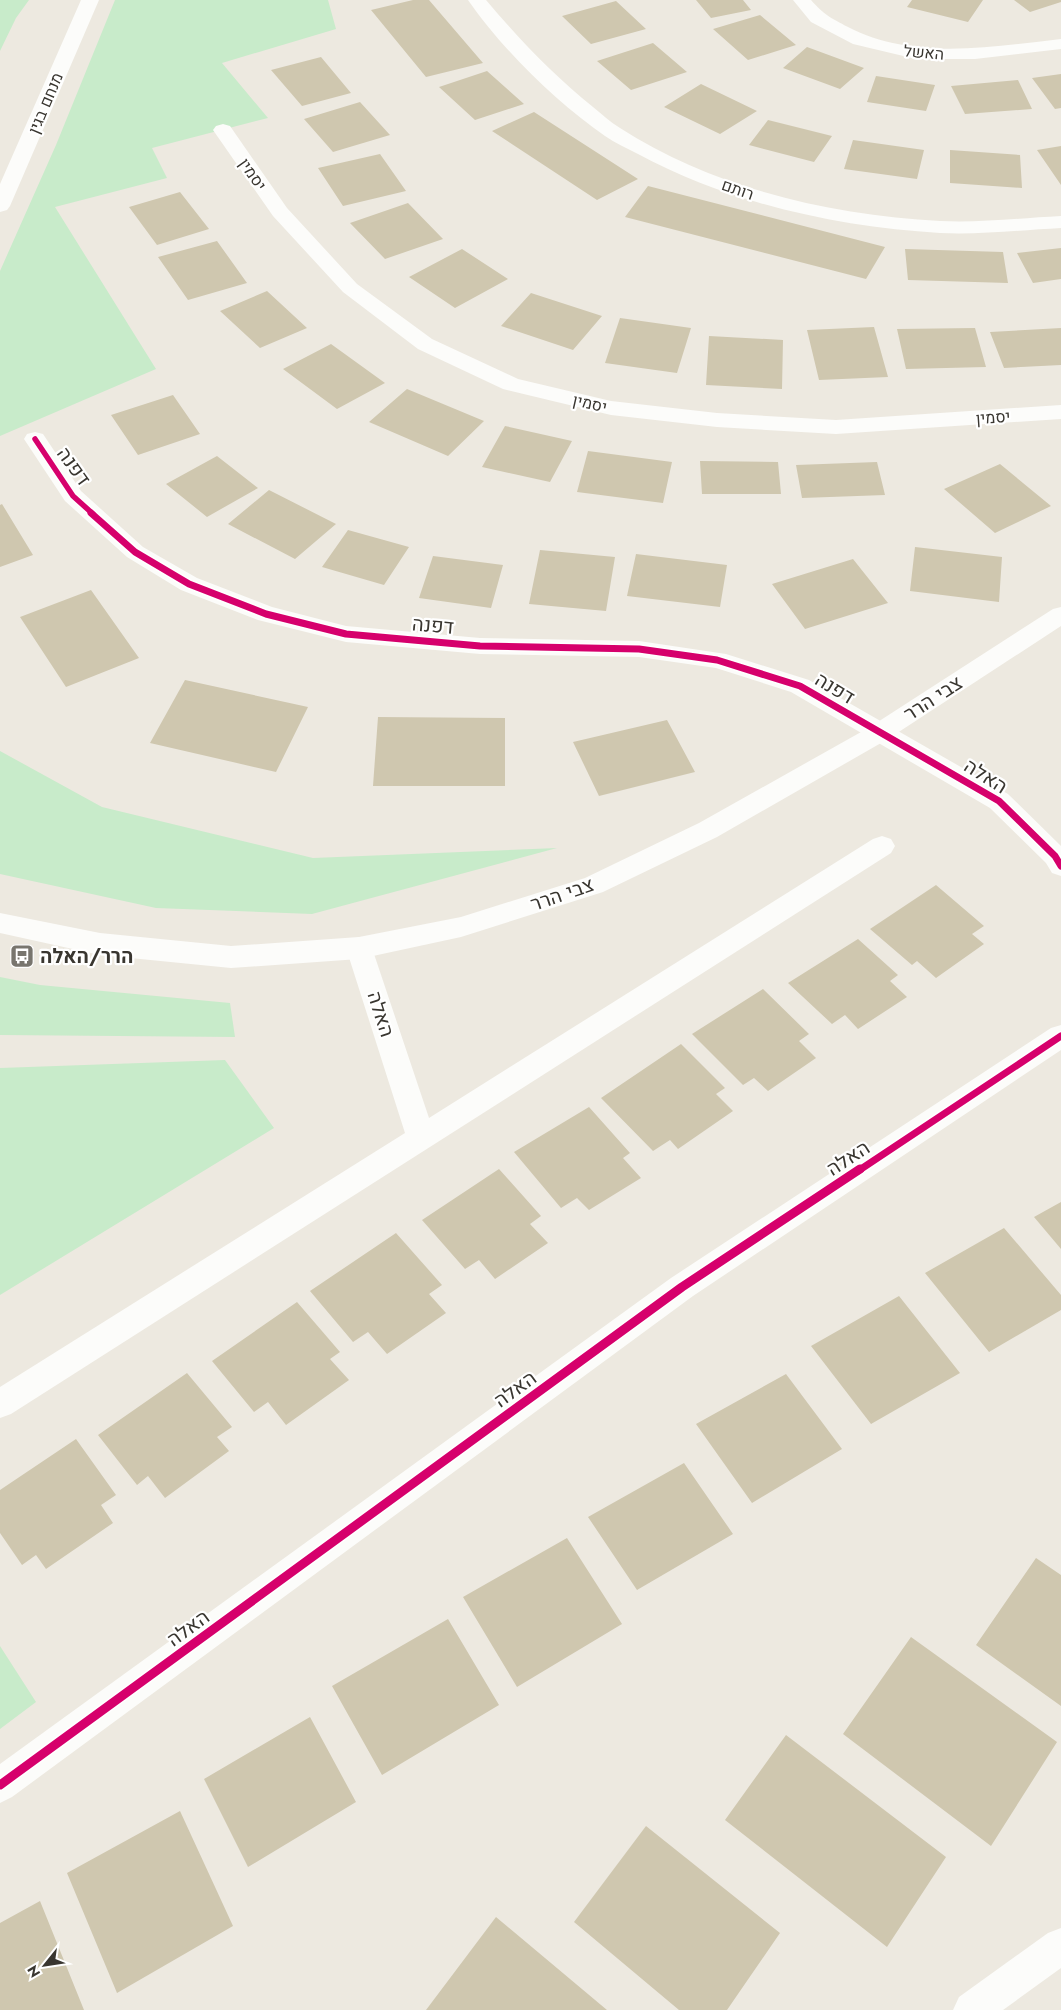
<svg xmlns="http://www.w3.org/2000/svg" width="1061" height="2010" font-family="Jost,Heebo,sans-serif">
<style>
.green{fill:#c8ebca}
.building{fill:#cfc7af}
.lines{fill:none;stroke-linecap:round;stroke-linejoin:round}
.street{fill:#fcfcfa;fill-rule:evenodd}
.secondary{fill:#fcfcfa;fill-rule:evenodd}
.cycleway-far2-casing{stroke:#fff;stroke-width:8}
.cycleway-far1-casing{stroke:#fff;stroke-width:10}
.cycleway-casing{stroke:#fff;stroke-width:12}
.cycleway-far2{stroke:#d6006c;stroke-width:5.5}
.cycleway-far1{stroke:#d6006c;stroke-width:7}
.cycleway{stroke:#d6006c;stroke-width:9}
.labels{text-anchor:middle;stroke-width:4.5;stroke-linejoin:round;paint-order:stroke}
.far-street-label{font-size:16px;fill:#393630;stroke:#fff}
.street-label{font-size:20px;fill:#393630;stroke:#fff}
.poi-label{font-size:20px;font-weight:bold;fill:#393630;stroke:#fff;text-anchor:start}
</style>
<rect width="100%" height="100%" fill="#ede9e0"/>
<path class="green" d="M 0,0 L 29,0 L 16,18 L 0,51 Z
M 115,0 L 328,0 L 336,29 L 222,63 L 268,118 L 152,148 L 167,178 L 55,207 L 156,369 L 0,436 L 0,271 L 56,145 Z
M 0,751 L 102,807 L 313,858 L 557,848 L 312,914 L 156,908 L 0,874 Z
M 0,977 L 40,985 L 230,1003 L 235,1037 L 0,1035 Z
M 225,1060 L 274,1128 L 0,1295 L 0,1068 Z
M 0,1646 L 36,1702 L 0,1729 Z"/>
<path class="building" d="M 413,0 L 429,0 L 483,63 L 426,77 L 371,10 Z
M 696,0 L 743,0 L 751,10 L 711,18 Z
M 912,0 L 983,0 L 968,22 L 907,7 Z
M 1014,0 L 1061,0 L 1061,2 L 1030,12 Z
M 616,1 L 646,29 L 591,44 L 562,16 Z
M 760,15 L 796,45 L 748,60 L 713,29 Z
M 653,43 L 687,72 L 631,90 L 597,61 Z
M 807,47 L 864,68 L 840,89 L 783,68 Z
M 321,57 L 351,93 L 302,106 L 271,70 Z
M 487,71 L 524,104 L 475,120 L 439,87 Z
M 1061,74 L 1061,108 L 1055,109 L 1032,78 Z
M 876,76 L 935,85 L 926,111 L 867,102 Z
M 1018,80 L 1032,109 L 965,114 L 951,86 Z
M 701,84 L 757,111 L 720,134 L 664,107 Z
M 360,102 L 390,135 L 333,152 L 304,119 Z
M 534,112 L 638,179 L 597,200 L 492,131 Z
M 768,120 L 832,136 L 814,162 L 749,145 Z
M 853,140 L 924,150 L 917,179 L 844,169 Z
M 1061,146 L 1061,185 L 1037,150 Z
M 950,150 L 1020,155 L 1022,188 L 950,183 Z
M 380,154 L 406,191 L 343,206 L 318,168 Z
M 648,186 L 885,247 L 866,279 L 625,217 Z
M 180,192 L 209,229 L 157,245 L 129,207 Z
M 408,203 L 443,239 L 385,259 L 350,223 Z
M 217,241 L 247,283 L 188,300 L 158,257 Z
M 1061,248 L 1061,279 L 1033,283 L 1017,253 Z
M 462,249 L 508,279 L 455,308 L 409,277 Z
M 905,249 L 1003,252 L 1008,283 L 908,280 Z
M 267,291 L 307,328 L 260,348 L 220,311 Z
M 531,293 L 602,316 L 573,350 L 501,326 Z
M 620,318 L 691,328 L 677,373 L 605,363 Z
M 874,327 L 888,377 L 819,380 L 807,330 Z
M 975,328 L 986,367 L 906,369 L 897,329 Z
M 1061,328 L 1061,365 L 1004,368 L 990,332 Z
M 709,336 L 783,340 L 782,389 L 706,385 Z
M 331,344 L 385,383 L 337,409 L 283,369 Z
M 407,389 L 484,421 L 448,456 L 369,422 Z
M 173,395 L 200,434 L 138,455 L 111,415 Z
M 505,426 L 572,441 L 550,482 L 482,467 Z
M 588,451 L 672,462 L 663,503 L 577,492 Z
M 217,456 L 258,488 L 207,517 L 166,484 Z
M 700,461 L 778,462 L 781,494 L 702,494 Z
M 877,462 L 885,495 L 802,498 L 796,465 Z
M 1000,464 L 1051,506 L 995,533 L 944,489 Z
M 269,490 L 336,524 L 295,559 L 228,524 Z
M 2,504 L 33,555 L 0,567 L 0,505 Z
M 348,530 L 409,547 L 384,585 L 322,567 Z
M 915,547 L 1002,557 L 999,602 L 910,591 Z
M 540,550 L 615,557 L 606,611 L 529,604 Z
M 636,554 L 727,565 L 720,607 L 627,596 Z
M 433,556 L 503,565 L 491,608 L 419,598 Z
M 853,559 L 888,603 L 805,629 L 772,584 Z
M 91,590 L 139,658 L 66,687 L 20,617 Z
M 185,680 L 308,707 L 276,772 L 150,743 Z
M 378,717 L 505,718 L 505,786 L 373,786 Z
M 667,720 L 695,772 L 599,796 L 573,742 Z
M 936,885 L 984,926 L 972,934 L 984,944 L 936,978 L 917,961 L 912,965 L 870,929 Z
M 858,939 L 898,975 L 890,981 L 907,997 L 858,1029 L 845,1015 L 832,1024 L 788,983 Z
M 763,989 L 809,1034 L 799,1041 L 816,1058 L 768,1091 L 754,1078 L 743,1085 L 692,1034 Z
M 681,1044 L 725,1088 L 716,1094 L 733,1111 L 678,1149 L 670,1140 L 653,1151 L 601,1098 Z
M 589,1107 L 630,1153 L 623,1158 L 641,1178 L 589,1210 L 577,1198 L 561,1208 L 514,1152 Z
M 499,1169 L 541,1216 L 530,1224 L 548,1243 L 495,1279 L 479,1260 L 465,1269 L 422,1220 Z
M 1061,1202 L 1061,1249 L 1034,1217 Z
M 1004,1228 L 1061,1295 L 1061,1310 L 989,1352 L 925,1273 Z
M 396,1233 L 442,1285 L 429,1294 L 446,1313 L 387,1354 L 368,1332 L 353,1342 L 310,1291 Z
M 899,1296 L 960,1373 L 871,1424 L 811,1346 Z
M 297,1302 L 340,1352 L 330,1359 L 349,1380 L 286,1425 L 268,1402 L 254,1412 L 212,1361 Z
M 187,1373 L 232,1427 L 217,1437 L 229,1451 L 165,1498 L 148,1476 L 137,1485 L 98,1435 Z
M 786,1374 L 842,1449 L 752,1503 L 696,1424 Z
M 76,1439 L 116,1495 L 101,1505 L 113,1523 L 46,1569 L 36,1555 L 22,1565 L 0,1533 L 0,1490 Z
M 684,1463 L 733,1534 L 637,1590 L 588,1517 Z
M 567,1538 L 622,1624 L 517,1687 L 463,1597 Z
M 1036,1558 L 1061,1575 L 1061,1706 L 976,1645 Z
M 448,1619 L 499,1705 L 382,1775 L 332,1686 Z
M 911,1637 L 1057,1742 L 991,1846 L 843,1734 Z
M 310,1717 L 356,1802 L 248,1867 L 204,1779 Z
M 786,1735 L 946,1857 L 887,1947 L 725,1820 Z
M 180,1811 L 233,1926 L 117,1993 L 67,1873 Z
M 646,1826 L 780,1933 L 727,2010 L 679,2010 L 574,1922 Z
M 40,1901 L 84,2010 L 0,2010 L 0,1923 Z
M 496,1917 L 607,2010 L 426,2010 Z"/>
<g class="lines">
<path class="street" d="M 468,0 L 486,0 C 519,39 553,75 593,107 C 602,114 610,122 620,128 C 713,188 830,215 940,221 C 979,223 1022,218 1061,216 L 1061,228 C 1022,230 978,235 940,233 C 837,227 729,203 638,154 C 627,148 615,143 605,136 C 557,103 501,48 468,0 Z
M 793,0 L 811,0 C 824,15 831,18 848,27 C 914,61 990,47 1061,39 L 1061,49 L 975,59 L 916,59 L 853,44 L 811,22 Z
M 223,124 L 230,126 L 287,208 L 357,284 L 432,339 L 518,379 L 611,401 L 717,413 L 836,420 L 1061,405 L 1061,419 L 836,434 L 717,427 L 611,415 L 503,389 L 418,349 L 343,292 L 273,216 L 213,130 L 216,126 Z
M 35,432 L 43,434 L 81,491 L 143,547 L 197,578 L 272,607 L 346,626 L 480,638 L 639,641 L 726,654 L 809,680 L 1008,794 L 1061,846 L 1061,876 L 1052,873 L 1046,863 L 990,808 L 791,692 L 716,668 L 639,657 L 480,654 L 346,642 L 258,620 L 181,590 L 127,557 L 65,501 L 24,439 L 27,434 Z
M 882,836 L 891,839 L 895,846 L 891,853 L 11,1414 L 0,1418 L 0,1387 L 405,1133 L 346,948 L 349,941 L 359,937 L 369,941 L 372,948 L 429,1118 L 873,839 Z
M 1061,1025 L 1061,1050 L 693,1296 L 12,1797 L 0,1803 L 0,1764 L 671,1278 L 1051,1028 Z
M 1061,1928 L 1061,1968 L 1003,2010 L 953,2010 L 959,1997 L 1048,1933 Z"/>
<path class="secondary" d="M 81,0 L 99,0 L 10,206 L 7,210 L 0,212 L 0,184 Z
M 1061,607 L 1061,626 L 888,739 L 717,837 L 603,892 L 461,937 L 359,959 L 231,968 L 100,955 L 0,933 L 0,913 L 100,933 L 231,946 L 359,937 L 461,917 L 585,878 L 699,823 L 870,727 L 1053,609 Z"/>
<g class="cycleway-far2-casing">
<path id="cycleway-far2" d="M 35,439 L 73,496 L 93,514"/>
</g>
<g class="cycleway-far1-casing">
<path id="cycleway-far1" d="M 91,513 L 135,552 L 189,584 L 266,614 L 346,634 L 480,646 L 639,649 L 717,660 L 800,686 L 999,801 L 1055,856 L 1061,866
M 858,1171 L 1061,1036"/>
</g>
<g class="cycleway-casing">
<path id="cycleway" d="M 0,1785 L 682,1287 L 860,1169"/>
</g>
<use href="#cycleway-far2" class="cycleway-far2"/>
<use href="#cycleway-far1" class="cycleway-far1"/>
<use href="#cycleway" class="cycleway"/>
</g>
<defs>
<g id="bus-square" transform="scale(1.25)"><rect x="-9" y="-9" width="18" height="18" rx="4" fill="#78756e" stroke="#fff"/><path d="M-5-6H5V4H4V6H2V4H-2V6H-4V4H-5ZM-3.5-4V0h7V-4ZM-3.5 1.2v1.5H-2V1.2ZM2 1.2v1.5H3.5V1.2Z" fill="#fff"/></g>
</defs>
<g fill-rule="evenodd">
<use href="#bus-square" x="22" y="956"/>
</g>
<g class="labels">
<g class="far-street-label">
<text transform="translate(924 52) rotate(5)" y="6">האשל</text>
<text transform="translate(45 103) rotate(-67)" y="6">מנחם בגין</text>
<text transform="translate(253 174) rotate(55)" y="6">יסמין</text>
<text transform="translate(738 189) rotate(19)" y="6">רותם</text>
<text transform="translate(590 403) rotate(13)" y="6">יסמין</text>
<text transform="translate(993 417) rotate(-4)" y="6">יסמין</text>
</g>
<g class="street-label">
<text transform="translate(74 466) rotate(54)" y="7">דפנה</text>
<text transform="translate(433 625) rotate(5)" y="7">דפנה</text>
<text transform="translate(835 688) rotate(31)" y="7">דפנה</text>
<text transform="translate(933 698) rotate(-33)" y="7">צבי הרר</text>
<text transform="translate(986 776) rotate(32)" y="7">האלה</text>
<text transform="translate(562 894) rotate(-19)" y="7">צבי הרר</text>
<text transform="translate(381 1014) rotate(72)" y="7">האלה</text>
<text transform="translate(848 1158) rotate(-33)" y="7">האלה</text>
<text transform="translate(515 1389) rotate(-36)" y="7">האלה</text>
<text transform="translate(188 1628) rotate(-36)" y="7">האלה</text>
</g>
<g class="poi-label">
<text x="40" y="963">הרר/האלה</text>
</g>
</g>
<g transform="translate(45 1965) rotate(240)" stroke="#ffffff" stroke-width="4" paint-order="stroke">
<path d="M0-4L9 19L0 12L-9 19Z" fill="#393630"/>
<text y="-8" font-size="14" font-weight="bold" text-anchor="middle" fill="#393630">N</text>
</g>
</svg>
